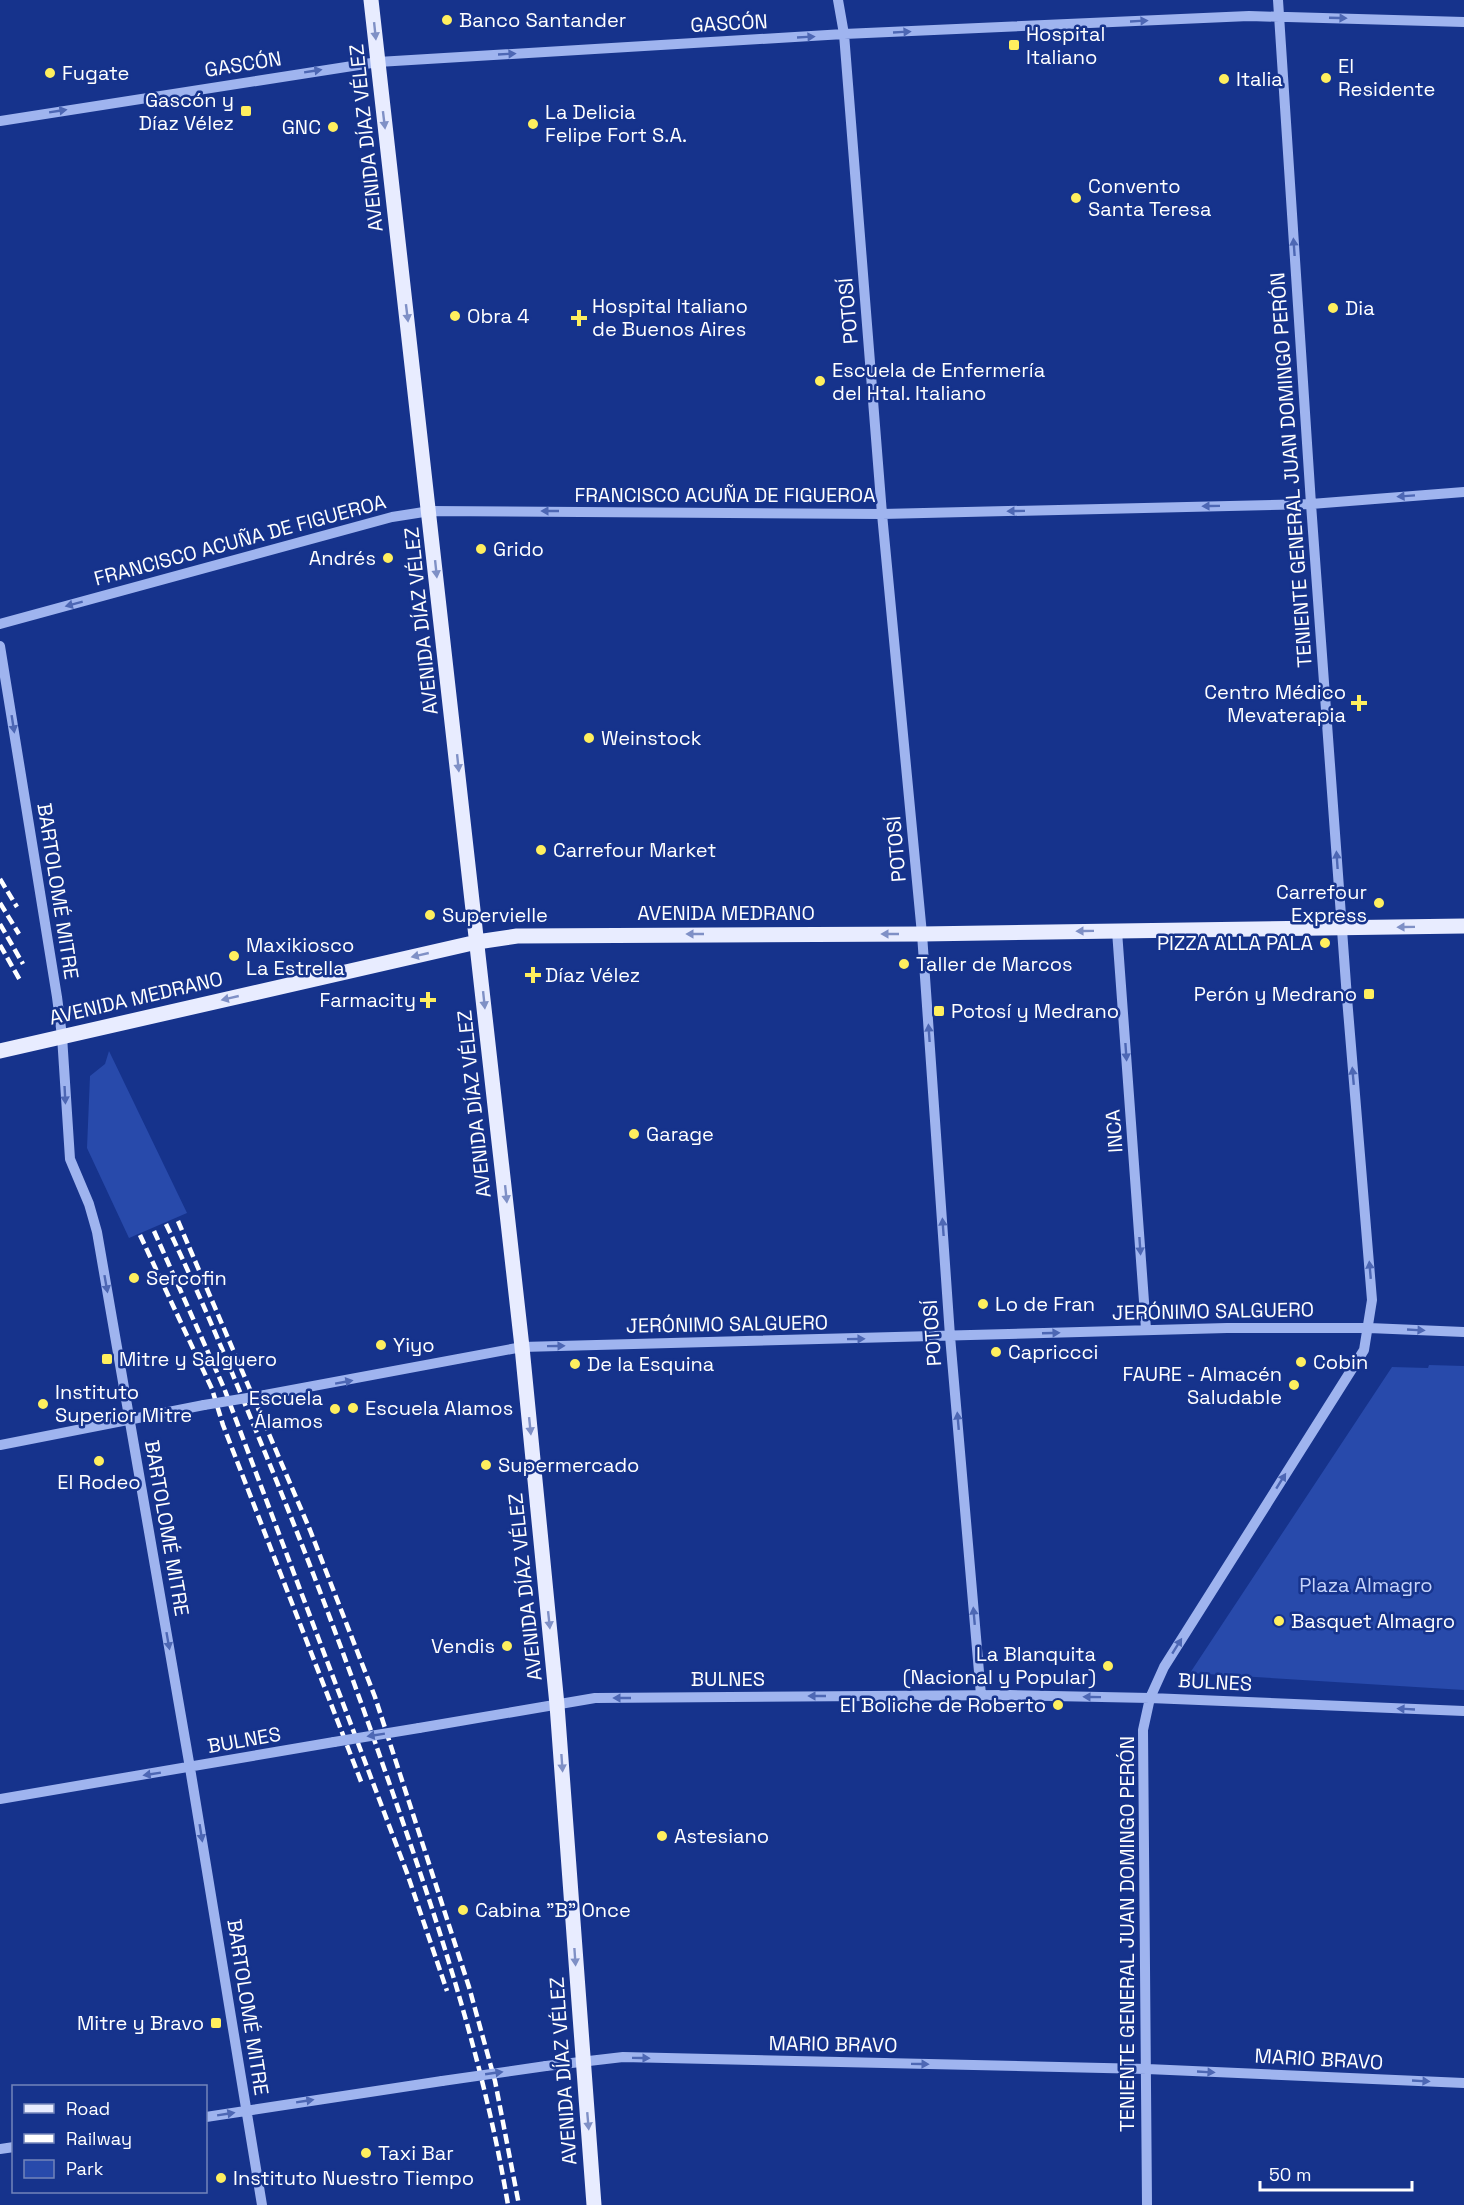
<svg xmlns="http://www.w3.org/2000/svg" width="1464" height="2205" font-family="'Space Grotesk',sans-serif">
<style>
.green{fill:#284aab}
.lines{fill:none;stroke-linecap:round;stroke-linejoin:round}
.minor{stroke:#9fb4ef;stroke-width:10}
.major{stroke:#e8ecff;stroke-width:15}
.rail{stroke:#fff;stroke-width:4.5;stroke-dasharray:10 4.5;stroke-linecap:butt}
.minor-bridge{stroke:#9fb4ef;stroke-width:10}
.oneway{fill:#4d67b4}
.oneway2{fill:#7f90c6}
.poi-dot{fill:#ffef5e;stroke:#16338c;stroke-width:2}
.labels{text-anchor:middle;stroke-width:5;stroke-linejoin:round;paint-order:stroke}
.poi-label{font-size:20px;fill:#fff;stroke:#16338c;text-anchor:start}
.street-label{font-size:20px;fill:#fff;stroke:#16338c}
.park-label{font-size:20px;fill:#c6d4fb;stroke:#16338c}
</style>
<rect width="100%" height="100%" fill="#16338c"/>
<path class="green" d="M 109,1051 L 187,1213 L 129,1238 L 87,1148 L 90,1076 L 105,1064 Z
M 1429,1365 L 1464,1366 L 1464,1690 L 1190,1673 L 1392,1367 L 1428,1368 Z"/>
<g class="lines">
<path class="minor" d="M 838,0 L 844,34 L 882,514 L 922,934 L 950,1336 L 981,1695
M 0,121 L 378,62 L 844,34 L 1249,16 L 1464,22
M 0,624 L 392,517 L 430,511 L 882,514 L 1311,504 L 1464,492
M 0,646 L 57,997 L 62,1036 L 70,1159 L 89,1204 L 97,1232 L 190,1768 L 262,2205
M 1117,931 L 1146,1329
M 265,1395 L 522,1347 L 1227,1328 L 1369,1328 L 1464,1332
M 0,1445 L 204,1405
M 419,1728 L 595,1698 L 1010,1695 L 1150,1698 L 1464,1711
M 0,1799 L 334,1742
M 546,2066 L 623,2057 L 1147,2069 L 1464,2083
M 206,2117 L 442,2081
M 0,2149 L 14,2147
M 1147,2205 L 1143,1730 L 1150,1698 L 1164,1667 L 1364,1350 L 1372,1300 L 1347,998 L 1311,504 L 1278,0"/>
<path class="major" d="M 371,0 L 522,1347 L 557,1705 L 594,2205
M 0,1051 L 477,942 L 517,936 L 922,934 L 1464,926"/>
<path class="rail" d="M 0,879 L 17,907
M 0,903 L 19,934
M 0,924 L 23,964
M 0,945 L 21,982
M 178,1221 L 310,1530 L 375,1697 L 469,1987 L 495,2081 L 519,2205
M 166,1224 C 198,1290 226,1358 254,1426 C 301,1539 344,1652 384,1768 C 434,1910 483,2055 508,2205
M 154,1231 L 224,1388 L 407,1873 L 447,1991
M 140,1235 L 212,1389 L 223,1425 L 362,1784"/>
<path class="minor-bridge" d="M 204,1405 L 265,1395
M 334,1742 L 419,1728
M 442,2081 L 546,2066"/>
</g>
<defs><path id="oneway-solid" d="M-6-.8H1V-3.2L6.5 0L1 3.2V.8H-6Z" transform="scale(1.5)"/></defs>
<g class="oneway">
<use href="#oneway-solid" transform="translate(1338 18) rotate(2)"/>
<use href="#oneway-solid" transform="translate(1139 21) rotate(-3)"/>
<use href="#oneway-solid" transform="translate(902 32) rotate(-3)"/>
<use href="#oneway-solid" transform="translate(806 37) rotate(-3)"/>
<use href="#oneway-solid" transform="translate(507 54) rotate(-3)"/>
<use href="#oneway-solid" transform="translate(313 71) rotate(-9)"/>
<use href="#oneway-solid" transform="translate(58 111) rotate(-9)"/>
<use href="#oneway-solid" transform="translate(1294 247) rotate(-94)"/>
<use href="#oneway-solid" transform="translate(1406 496) rotate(176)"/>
<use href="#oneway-solid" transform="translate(1211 506) rotate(179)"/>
<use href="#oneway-solid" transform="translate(550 511) rotate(-180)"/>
<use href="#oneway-solid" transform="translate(1016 511) rotate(179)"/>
<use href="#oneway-solid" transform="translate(74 604) rotate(165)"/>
<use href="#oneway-solid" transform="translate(13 724) rotate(81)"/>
<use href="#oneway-solid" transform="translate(1337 860) rotate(-94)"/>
<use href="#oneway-solid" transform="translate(929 1033) rotate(-94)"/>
<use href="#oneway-solid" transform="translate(1126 1052) rotate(86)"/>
<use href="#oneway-solid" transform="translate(1353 1076) rotate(-95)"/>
<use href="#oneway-solid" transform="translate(65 1095) rotate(87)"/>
<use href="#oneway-solid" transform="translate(943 1227) rotate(-94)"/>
<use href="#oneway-solid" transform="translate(1140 1246) rotate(86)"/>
<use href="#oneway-solid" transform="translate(1370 1270) rotate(-95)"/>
<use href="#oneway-solid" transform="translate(106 1284) rotate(80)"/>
<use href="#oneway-solid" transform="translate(1416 1330) rotate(3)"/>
<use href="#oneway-solid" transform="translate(1051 1333) rotate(-2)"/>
<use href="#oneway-solid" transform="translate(856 1339) rotate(-1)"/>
<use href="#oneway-solid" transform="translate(556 1346) rotate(-1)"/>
<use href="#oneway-solid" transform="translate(344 1382) rotate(-10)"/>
<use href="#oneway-solid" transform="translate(958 1421) rotate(-95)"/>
<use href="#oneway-solid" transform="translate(1281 1481) rotate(-58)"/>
<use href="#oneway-solid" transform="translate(974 1616) rotate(-95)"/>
<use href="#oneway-solid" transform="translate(168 1641) rotate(80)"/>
<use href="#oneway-solid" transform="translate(1177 1646) rotate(-58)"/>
<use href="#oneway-solid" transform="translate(817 1696) rotate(180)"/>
<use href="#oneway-solid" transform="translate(1092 1697) rotate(-179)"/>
<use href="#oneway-solid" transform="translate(622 1698) rotate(180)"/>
<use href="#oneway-solid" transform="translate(1406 1709) rotate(-177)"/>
<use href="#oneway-solid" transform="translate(376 1735) rotate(171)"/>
<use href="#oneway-solid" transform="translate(152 1774) rotate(171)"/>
<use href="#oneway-solid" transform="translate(201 1833) rotate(81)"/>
<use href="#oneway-solid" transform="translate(641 2058) rotate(1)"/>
<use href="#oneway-solid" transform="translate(920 2064) rotate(1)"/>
<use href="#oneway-solid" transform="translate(1206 2072) rotate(3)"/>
<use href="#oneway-solid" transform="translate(494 2073) rotate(-8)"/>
<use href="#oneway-solid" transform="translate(1421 2081) rotate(3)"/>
<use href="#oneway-solid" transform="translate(305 2101) rotate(-9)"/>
<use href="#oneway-solid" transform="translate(226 2114) rotate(-9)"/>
</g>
<g class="oneway2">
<use href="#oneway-solid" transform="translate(375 31) rotate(84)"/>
<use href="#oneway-solid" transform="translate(384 120) rotate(83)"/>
<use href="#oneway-solid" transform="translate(407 313) rotate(83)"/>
<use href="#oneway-solid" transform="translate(436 569) rotate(84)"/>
<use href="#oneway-solid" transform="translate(458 763) rotate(84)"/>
<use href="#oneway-solid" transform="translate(1406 927) rotate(179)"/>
<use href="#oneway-solid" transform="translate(1085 931) rotate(179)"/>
<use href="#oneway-solid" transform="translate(695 934) rotate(180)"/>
<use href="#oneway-solid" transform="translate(890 934) rotate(180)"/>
<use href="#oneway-solid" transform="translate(420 955) rotate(167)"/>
<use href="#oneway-solid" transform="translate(230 998) rotate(167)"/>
<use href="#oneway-solid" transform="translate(484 1000) rotate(84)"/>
<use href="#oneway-solid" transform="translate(506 1194) rotate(84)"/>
<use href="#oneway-solid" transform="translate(530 1426) rotate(84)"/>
<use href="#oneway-solid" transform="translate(549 1620) rotate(84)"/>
<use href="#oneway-solid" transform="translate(562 1763) rotate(86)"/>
<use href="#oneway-solid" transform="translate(575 1957) rotate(86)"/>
<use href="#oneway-solid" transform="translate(588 2121) rotate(85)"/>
</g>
<g class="poi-dot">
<circle cx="447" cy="20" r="6"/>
<rect x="1008" y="39" width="12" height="12" rx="3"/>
<circle cx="50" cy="73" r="6"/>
<circle cx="1326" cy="78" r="6"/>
<circle cx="1224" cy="79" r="6"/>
<rect x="240" y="105" width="12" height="12" rx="3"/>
<circle cx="533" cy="124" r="6"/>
<circle cx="333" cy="127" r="6"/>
<circle cx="1076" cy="198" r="6"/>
<circle cx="1333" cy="308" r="6"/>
<circle cx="455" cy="316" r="6"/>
<path d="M576 309h6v6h6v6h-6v6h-6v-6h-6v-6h6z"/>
<circle cx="820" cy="381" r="6"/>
<circle cx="481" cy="549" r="6"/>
<circle cx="388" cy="558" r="6"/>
<path d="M1356 694h6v6h6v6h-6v6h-6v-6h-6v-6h6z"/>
<circle cx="589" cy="738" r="6"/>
<circle cx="541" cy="850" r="6"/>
<circle cx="1379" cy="903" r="6"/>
<circle cx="430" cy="915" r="6"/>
<circle cx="1325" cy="943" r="6"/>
<circle cx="234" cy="956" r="6"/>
<circle cx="904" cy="964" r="6"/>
<path d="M530 966h6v6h6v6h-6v6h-6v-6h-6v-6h6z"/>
<rect x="1363" y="988" width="12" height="12" rx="3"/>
<path d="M425 991h6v6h6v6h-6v6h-6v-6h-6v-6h6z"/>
<rect x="933" y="1005" width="12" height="12" rx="3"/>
<circle cx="634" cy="1134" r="6"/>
<circle cx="134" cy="1278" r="6"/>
<circle cx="983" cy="1304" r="6"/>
<circle cx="381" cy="1345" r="6"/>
<circle cx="996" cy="1352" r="6"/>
<rect x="101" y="1353" width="12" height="12" rx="3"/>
<circle cx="1301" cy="1362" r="6"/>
<circle cx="575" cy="1364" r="6"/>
<circle cx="1294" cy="1385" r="6"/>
<circle cx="43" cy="1404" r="6"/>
<circle cx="353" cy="1408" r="6"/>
<circle cx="335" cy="1409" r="6"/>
<circle cx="99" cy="1461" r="6"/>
<circle cx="486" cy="1465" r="6"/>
<circle cx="1279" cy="1621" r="6"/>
<circle cx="507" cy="1646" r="6"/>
<circle cx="1108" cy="1666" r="6"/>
<circle cx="1058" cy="1705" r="6"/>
<circle cx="662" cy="1836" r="6"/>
<circle cx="463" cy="1910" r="6"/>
<rect x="210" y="2017" width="12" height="12" rx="3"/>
<circle cx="366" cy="2153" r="6"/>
<circle cx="221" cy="2178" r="6"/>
</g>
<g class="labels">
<g class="poi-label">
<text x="459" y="27">Banco Santander</text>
<text x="1026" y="41">Hospital<tspan x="1026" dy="23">Italiano</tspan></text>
<text x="1338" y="73">El<tspan x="1338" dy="23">Residente</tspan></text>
<text x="62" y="80">Fugate</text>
<text x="1236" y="86">Italia</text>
<text x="234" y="107" text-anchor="end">Gascón y<tspan x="234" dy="23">Díaz Vélez</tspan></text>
<text x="545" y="119">La Delicia<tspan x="545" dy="23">Felipe Fort S.A.</tspan></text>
<text x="321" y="134" text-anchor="end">GNC</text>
<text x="1088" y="193">Convento<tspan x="1088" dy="23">Santa Teresa</tspan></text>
<text x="592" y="313">Hospital Italiano<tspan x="592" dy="23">de Buenos Aires</tspan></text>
<text x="1345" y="315">Dia</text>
<text x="467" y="323">Obra 4</text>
<text x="832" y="377">Escuela de Enfermería<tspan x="832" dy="23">del Htal. Italiano</tspan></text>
<text x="493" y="556">Grido</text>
<text x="376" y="565" text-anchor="end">Andrés</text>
<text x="1346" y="699" text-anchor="end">Centro Médico<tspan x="1346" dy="23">Mevaterapia</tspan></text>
<text x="601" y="745">Weinstock</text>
<text x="553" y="857">Carrefour Market</text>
<text x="1367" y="899" text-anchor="end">Carrefour<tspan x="1367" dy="23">Express</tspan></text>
<text x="442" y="922">Supervielle</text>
<text x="1313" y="950" text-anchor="end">PIZZA ALLA PALA</text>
<text x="246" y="952">Maxikiosco<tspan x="246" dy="23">La Estrella</tspan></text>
<text x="916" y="971">Taller de Marcos</text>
<text x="545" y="982">Díaz Vélez</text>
<text x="1357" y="1001" text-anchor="end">Perón y Medrano</text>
<text x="416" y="1007" text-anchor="end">Farmacity</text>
<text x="951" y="1018">Potosí y Medrano</text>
<text x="646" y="1141">Garage</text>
<text x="146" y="1285">Sercofin</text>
<text x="995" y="1311">Lo de Fran</text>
<text x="393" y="1352">Yiyo</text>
<text x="1008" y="1359">Capriccci</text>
<text x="119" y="1366">Mitre y Salguero</text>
<text x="1313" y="1369">Cobin</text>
<text x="587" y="1371">De la Esquina</text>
<text x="1282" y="1381" text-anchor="end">FAURE - Almacén<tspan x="1282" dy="23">Saludable</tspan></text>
<text x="55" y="1399">Instituto<tspan x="55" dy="23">Superior Mitre</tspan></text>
<text x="323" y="1405" text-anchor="end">Escuela<tspan x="323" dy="23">Álamos</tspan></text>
<text x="365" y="1415">Escuela Alamos</text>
<text x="498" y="1472">Supermercado</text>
<text x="99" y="1489" text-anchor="middle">El Rodeo</text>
<text x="1291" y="1628">Basquet Almagro</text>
<text x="495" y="1653" text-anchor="end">Vendis</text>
<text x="1096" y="1661" text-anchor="end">La Blanquita<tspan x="1096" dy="23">(Nacional y Popular)</tspan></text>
<text x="1046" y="1712" text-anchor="end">El Boliche de Roberto</text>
<text x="674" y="1843">Astesiano</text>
<text x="475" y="1917">Cabina "B" Once</text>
<text x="204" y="2030" text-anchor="end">Mitre y Bravo</text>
<text x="378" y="2160">Taxi Bar</text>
<text x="233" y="2185">Instituto Nuestro Tiempo</text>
</g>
<g class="street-label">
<text transform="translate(729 23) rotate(-3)" y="7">GASCÓN</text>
<text transform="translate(243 64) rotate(-9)" y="7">GASCÓN</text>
<text transform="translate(366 138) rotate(-96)" y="7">AVENIDA DÍAZ VÉLEZ</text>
<text transform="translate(848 311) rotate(-95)" y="7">POTOSÍ</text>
<text transform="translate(1291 470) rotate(-94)" y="7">TENIENTE GENERAL JUAN DOMINGO PERÓN</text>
<text x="725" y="502">FRANCISCO ACUÑA DE FIGUEROA</text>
<text transform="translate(240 540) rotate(-15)" y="7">FRANCISCO ACUÑA DE FIGUEROA</text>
<text transform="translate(421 621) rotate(-96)" y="7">AVENIDA DÍAZ VÉLEZ</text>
<text transform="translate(896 849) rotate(-95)" y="7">POTOSÍ</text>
<text transform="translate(58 891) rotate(81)" y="7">BARTOLOMÉ MITRE</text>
<text x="726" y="920">AVENIDA MEDRANO</text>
<text transform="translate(136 998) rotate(-13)" y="7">AVENIDA MEDRANO</text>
<text transform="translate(474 1104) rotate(-96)" y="7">AVENIDA DÍAZ VÉLEZ</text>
<text transform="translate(1114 1131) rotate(-94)" y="7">INCA</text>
<text transform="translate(1213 1311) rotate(-1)" y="7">JERÓNIMO SALGUERO</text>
<text transform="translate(727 1324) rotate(-1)" y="7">JERÓNIMO SALGUERO</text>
<text transform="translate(932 1333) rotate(-94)" y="7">POTOSÍ</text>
<text transform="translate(167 1528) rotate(80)" y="7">BARTOLOMÉ MITRE</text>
<text transform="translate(525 1587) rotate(-96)" y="7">AVENIDA DÍAZ VÉLEZ</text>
<text x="728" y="1686">BULNES</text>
<text transform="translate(1215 1682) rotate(3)" y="7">BULNES</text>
<text transform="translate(244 1740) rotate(-10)" y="7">BULNES</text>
<text transform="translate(1127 1934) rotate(-90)" y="7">TENIENTE GENERAL JUAN DOMINGO PERÓN</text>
<text transform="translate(248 2007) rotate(81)" y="7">BARTOLOMÉ MITRE</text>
<text transform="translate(833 2044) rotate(1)" y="7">MARIO BRAVO</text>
<text transform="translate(1319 2059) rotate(3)" y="7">MARIO BRAVO</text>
<text transform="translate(563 2071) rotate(-94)" y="7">AVENIDA DÍAZ VÉLEZ</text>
</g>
<g class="park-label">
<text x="1366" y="1592">Plaza Almagro</text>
</g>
</g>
<rect x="12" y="2085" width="195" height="108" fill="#16338c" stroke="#7385ba" stroke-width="1.5"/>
<rect x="24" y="2104" width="30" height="9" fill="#e8ecff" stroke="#7385ba" stroke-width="1.5"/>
<text x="66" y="2115" font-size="18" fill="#ffffff">Road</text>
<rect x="24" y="2134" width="30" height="9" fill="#ffffff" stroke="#7385ba" stroke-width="1.5"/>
<text x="66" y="2145" font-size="18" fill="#ffffff">Railway</text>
<rect x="24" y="2160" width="30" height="18" fill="#284aab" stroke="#7385ba" stroke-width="1.5"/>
<text x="66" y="2175" font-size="18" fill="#ffffff">Park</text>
<path d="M1260 2181v9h152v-9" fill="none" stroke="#ffffff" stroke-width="3"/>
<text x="1269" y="2181" font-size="18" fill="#ffffff" stroke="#16338c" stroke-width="4.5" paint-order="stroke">50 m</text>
</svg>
